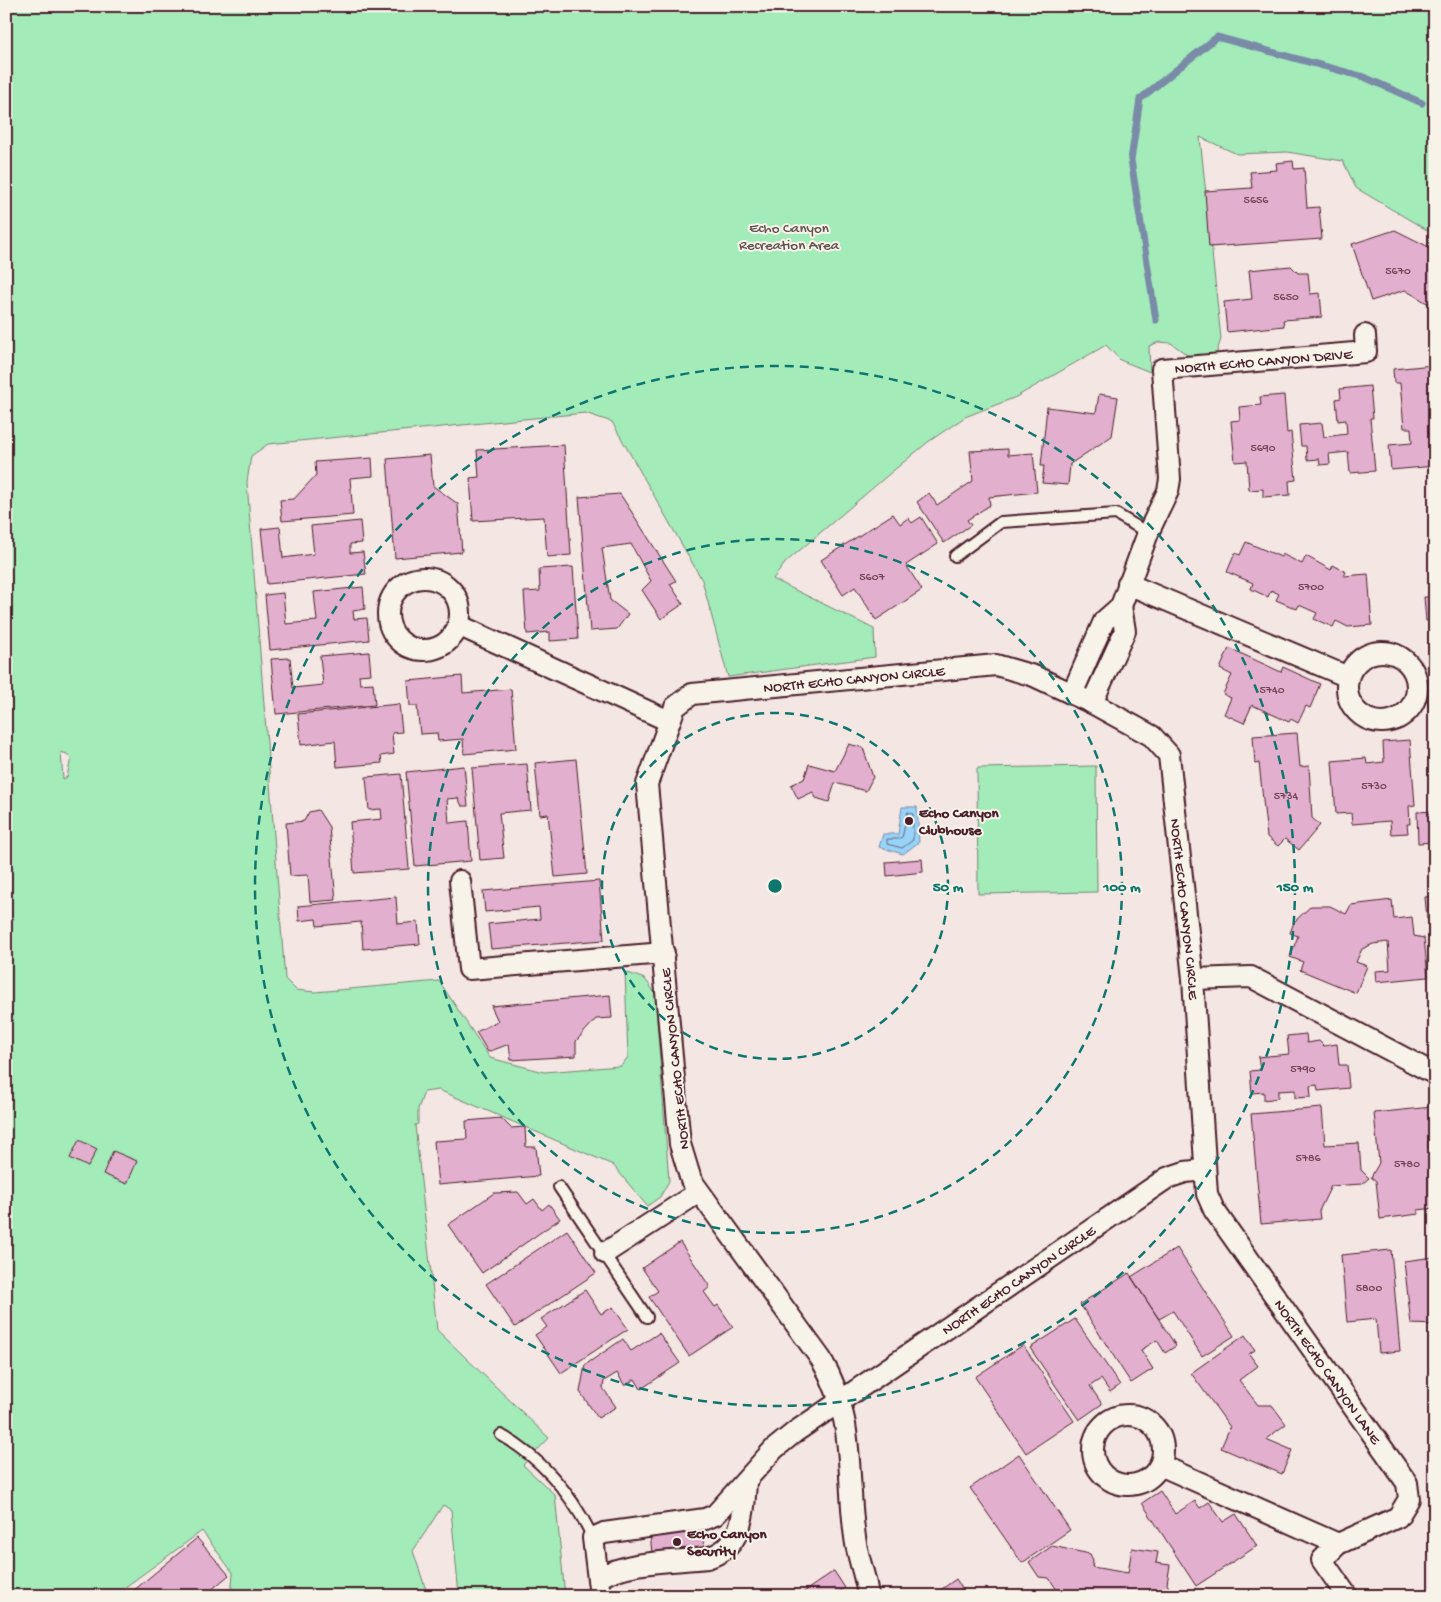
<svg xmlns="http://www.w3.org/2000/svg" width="1441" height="1602" font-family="'Gochi Hand',sans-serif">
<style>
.green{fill:#a3ebb9;stroke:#768572;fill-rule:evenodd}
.water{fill:#98d3f9;stroke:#798ba7}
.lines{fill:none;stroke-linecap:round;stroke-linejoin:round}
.shore{stroke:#69677d;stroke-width:1}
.stream{stroke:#798ba7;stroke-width:7}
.building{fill:#e2b0ce;stroke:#4a1f2b}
.lane-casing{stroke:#4a1f2b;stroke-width:14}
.street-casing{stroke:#4a1f2b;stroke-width:24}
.lane{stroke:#f7f3e8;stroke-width:10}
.street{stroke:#f7f3e8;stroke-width:20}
.ring{fill:none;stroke:#0f766e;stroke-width:2.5;stroke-dasharray:9 6}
.poi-dot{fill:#4a1f2b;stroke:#f7f3e8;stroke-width:2}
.labels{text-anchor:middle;stroke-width:4;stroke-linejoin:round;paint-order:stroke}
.number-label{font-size:12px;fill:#704354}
.park-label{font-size:15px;fill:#60524e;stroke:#f7f3e8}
.street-label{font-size:15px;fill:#4a1f2b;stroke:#f7f3e8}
.poi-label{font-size:15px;font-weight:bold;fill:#4a1f2b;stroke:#f7f3e8;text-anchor:start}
.centre{fill:#0f766e;stroke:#f7f3e8;stroke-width:2.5}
.ring-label{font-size:15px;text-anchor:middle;font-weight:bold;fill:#0f766e;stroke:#f7f3e8;stroke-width:4;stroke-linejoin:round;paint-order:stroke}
</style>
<rect width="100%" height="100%" fill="#f3e6e3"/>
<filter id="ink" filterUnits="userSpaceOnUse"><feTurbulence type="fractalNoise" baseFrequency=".02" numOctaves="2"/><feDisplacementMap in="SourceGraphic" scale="10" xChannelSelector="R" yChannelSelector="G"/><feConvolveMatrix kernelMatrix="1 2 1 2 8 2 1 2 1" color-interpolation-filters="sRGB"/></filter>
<g filter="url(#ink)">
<path class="green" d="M 6,6 L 1435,6 L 1435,235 L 1356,188 L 1343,161 L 1287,152 L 1237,154 L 1200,137 L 1221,339 L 1215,358 L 1193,359 L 1171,343 L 1159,342 L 1149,346 L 1150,372 L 1120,360 L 1106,345 L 1016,397 L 965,417 L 928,442 L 888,475 L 786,562 L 773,579 L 874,629 L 875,657 L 728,677 L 702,580 L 612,422 L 585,413 L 268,444 L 251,456 L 247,482 L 285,979 L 296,990 L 315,992 L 439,981 L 490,1058 L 544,1072 L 621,1066 L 628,1057 L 625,972 L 645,979 L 655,993 L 669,1181 L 660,1197 L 647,1206 L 613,1165 L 439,1090 L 424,1092 L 418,1109 L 418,1124 L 415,1125 L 437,1330 L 549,1438 L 523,1465 L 555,1495 L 565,1596 L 459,1596 L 451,1510 L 443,1505 L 413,1551 L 425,1587 L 431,1596 L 231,1596 L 233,1573 L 202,1531 L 113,1596 L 6,1596 ZM 61,752 L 67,754 L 71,758 L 67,777 L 63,779 Z
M 1096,766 L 1097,892 L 978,894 L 977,768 Z"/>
<path class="water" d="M 902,807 L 917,807 L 919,842 L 903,854 L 879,847 L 883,834 L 898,834 Z"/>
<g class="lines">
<path class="shore" d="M 908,812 L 913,814 L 913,840 L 902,848 L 887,844 L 887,839 L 898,839 L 902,837 Z"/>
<path class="stream" d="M 1156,320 L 1131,160 L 1140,99 L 1217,37 L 1364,77 L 1422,103"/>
</g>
<path class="building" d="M 1293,161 L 1294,169 L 1304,168 L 1307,208 L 1319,207 L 1322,239 L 1209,247 L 1205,191 L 1252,188 L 1250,172 L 1277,170 L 1276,163 Z
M 1395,230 L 1435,250 L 1435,303 L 1427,303 L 1405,290 L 1371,301 L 1352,244 Z
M 1291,266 L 1298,273 L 1308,273 L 1310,294 L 1320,293 L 1322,317 L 1283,320 L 1284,326 L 1227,332 L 1224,302 L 1252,299 L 1249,270 Z
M 1433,365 L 1435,466 L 1391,470 L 1389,445 L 1412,443 L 1411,428 L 1404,428 L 1400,383 L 1394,383 L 1393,369 Z
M 1370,386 L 1373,418 L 1370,418 L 1375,471 L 1350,473 L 1348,452 L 1329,454 L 1330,464 L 1320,465 L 1319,459 L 1307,460 L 1306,446 L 1301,446 L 1299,425 L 1322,423 L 1324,437 L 1347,434 L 1346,420 L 1338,421 L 1336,399 L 1341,398 L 1340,389 Z
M 1099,394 L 1118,397 L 1112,436 L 1070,464 L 1068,485 L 1042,483 L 1044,466 L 1041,466 L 1047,407 L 1096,413 Z
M 1284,395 L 1287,433 L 1291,432 L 1296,480 L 1289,481 L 1290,495 L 1263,497 L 1263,489 L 1249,490 L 1247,461 L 1235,462 L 1231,421 L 1240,420 L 1239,407 L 1261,405 L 1260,397 Z
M 564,445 L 571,555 L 547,557 L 544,517 L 473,521 L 470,478 L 479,477 L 477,450 Z
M 1008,449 L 1008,455 L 1033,453 L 1037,492 L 989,497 L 990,505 L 967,520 L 971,525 L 944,543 L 917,502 L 929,493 L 937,505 L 973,481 L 970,451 Z
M 430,455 L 433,486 L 458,504 L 462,552 L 395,558 L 387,459 Z
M 372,458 L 373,476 L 350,478 L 353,515 L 282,521 L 280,500 L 294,499 L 316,475 L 315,462 Z
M 620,494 L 676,581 L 670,584 L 683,604 L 661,619 L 642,590 L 651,581 L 631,544 L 602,548 L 610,600 L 628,614 L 617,629 L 590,631 L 579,497 Z
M 893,514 L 900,524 L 908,518 L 912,523 L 921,517 L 938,544 L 906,565 L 922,590 L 876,620 L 855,587 L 843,595 L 821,560 Z
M 360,521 L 362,543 L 350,544 L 350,553 L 363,552 L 366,574 L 267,584 L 261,529 L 280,527 L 283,558 L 314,554 L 311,526 Z
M 1246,542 L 1281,557 L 1282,554 L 1302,564 L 1306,556 L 1331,570 L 1333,565 L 1346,572 L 1344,576 L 1368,574 L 1372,625 L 1348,627 L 1336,621 L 1333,627 L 1314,619 L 1317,613 L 1299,605 L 1297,609 L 1276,600 L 1279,594 L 1271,590 L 1268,597 L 1251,589 L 1253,583 L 1227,572 L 1235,553 L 1240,555 Z
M 573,567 L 578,639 L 550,641 L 550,632 L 527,634 L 524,592 L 540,591 L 539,569 Z
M 363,587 L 365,609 L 353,611 L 354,619 L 367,618 L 369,640 L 270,650 L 265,595 L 283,593 L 286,624 L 317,621 L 314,592 Z
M 1424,597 L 1435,597 L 1435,620 L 1426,621 Z
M 1229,648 L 1281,672 L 1283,667 L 1320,684 L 1310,708 L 1306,706 L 1298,723 L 1291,719 L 1289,722 L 1252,705 L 1244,723 L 1224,714 L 1231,698 L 1223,694 L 1232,675 L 1220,669 Z
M 369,652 L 371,674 L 359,675 L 360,684 L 373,683 L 375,705 L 276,714 L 271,659 L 290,658 L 293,688 L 323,685 L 320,656 Z
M 1435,663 L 1435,730 L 1433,714 L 1429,712 L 1426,676 L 1432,675 L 1431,664 Z
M 462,676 L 463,693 L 511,689 L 516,749 L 464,754 L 463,739 L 438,741 L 437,733 L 420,734 L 417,706 L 410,706 L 408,681 Z
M 399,704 L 402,732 L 392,733 L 394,754 L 381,756 L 382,763 L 337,767 L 335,741 L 301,745 L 298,714 Z
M 1297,733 L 1300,767 L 1309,766 L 1312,818 L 1320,825 L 1299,850 L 1285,839 L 1278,846 L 1267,837 L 1259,763 L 1255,764 L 1253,736 Z
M 1410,740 L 1415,805 L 1409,806 L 1410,824 L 1407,824 L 1408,833 L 1391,834 L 1390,821 L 1352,824 L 1351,813 L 1336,814 L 1332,761 L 1366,758 L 1367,764 L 1384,762 L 1383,742 Z
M 849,744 L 863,748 L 873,777 L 866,791 L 835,783 L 829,802 L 816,798 L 813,792 L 798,799 L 791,785 L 804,779 L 809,764 L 835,771 Z
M 576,759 L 587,874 L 555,877 L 548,814 L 540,815 L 535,763 Z
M 527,764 L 531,810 L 499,813 L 504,858 L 480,860 L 472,768 Z
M 464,766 L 468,806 L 462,806 L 458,798 L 447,799 L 449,823 L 468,821 L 471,861 L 415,866 L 406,772 Z
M 401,774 L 409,869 L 354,873 L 350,822 L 382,819 L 381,809 L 369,810 L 366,777 Z
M 318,810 L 329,827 L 336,900 L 310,902 L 308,875 L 290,876 L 286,823 L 304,821 L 309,812 Z
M 1435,811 L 1435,842 L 1418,843 L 1417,812 Z
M 922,859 L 923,872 L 887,876 L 886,862 Z
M 599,881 L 604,940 L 491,949 L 488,924 L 540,919 L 539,907 L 485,912 L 483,891 Z
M 1435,896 L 1435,919 L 1427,919 L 1425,897 Z
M 396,897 L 398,924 L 418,922 L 420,944 L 363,949 L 361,922 L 317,926 L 316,919 L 299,921 L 298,906 Z
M 1392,900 L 1394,919 L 1412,917 L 1414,936 L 1424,938 L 1428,977 L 1376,982 L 1375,971 L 1390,970 L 1388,942 L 1373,944 L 1362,949 L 1356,962 L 1367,966 L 1356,993 L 1300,970 L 1303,962 L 1290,957 L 1298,936 L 1290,933 L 1294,922 L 1311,906 L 1330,906 L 1346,914 L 1351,905 Z
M 610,995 L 612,1018 L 596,1019 L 576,1041 L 576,1056 L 511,1060 L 509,1044 L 488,1052 L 476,1032 L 498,1021 L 491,1006 Z
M 1306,1034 L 1307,1043 L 1319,1041 L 1324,1046 L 1337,1044 L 1339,1065 L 1347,1065 L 1349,1088 L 1318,1091 L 1317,1085 L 1310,1086 L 1311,1097 L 1295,1098 L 1295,1090 L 1278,1091 L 1278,1098 L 1264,1100 L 1264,1092 L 1252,1093 L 1250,1071 L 1260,1070 L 1258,1057 L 1289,1054 L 1287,1036 Z
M 1432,1107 L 1433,1140 L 1428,1141 L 1428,1148 L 1435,1148 L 1435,1208 L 1418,1210 L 1419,1214 L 1380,1219 L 1376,1181 L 1371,1177 L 1379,1163 L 1374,1113 Z
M 1322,1108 L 1325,1145 L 1359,1143 L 1361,1170 L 1369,1178 L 1362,1184 L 1331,1186 L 1319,1211 L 1320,1219 L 1261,1224 L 1251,1114 Z
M 501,1118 L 511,1128 L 525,1127 L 526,1147 L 536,1147 L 539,1176 L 438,1185 L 434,1141 L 467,1139 L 466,1121 Z
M 79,1140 L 97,1149 L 88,1167 L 70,1158 Z
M 113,1151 L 137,1161 L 127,1184 L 103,1174 Z
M 518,1192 L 527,1204 L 534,1199 L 542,1210 L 549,1204 L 560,1219 L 482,1273 L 448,1225 L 494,1193 Z
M 567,1230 L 596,1273 L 515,1327 L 486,1284 Z
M 680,1242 L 710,1287 L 704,1292 L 715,1307 L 718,1305 L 733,1327 L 689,1356 L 649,1297 L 658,1291 L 642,1268 Z
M 1177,1248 L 1234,1336 L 1202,1356 L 1173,1311 L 1159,1319 L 1131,1277 Z
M 1391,1250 L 1400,1351 L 1379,1353 L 1376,1319 L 1347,1322 L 1341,1255 Z
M 1435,1257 L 1435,1325 L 1411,1324 L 1404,1261 Z
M 1129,1273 L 1176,1346 L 1165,1353 L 1157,1340 L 1141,1350 L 1153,1369 L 1131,1383 L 1080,1304 Z
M 585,1290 L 601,1314 L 613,1307 L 628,1329 L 561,1373 L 535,1335 L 547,1327 L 541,1319 Z
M 1075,1319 L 1120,1385 L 1110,1392 L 1101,1379 L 1090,1386 L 1102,1404 L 1079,1420 L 1030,1348 Z
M 659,1333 L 680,1363 L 641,1389 L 635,1379 L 625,1386 L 617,1373 L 604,1381 L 603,1388 L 616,1407 L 598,1418 L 580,1392 L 585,1365 L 623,1339 L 631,1351 Z
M 1245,1335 L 1255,1350 L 1249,1354 L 1258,1366 L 1239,1380 L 1258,1405 L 1272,1405 L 1286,1424 L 1266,1439 L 1292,1450 L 1282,1474 L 1221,1448 L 1230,1427 L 1191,1373 Z
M 1023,1345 L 1074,1421 L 1026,1453 L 975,1377 Z
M 1019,1454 L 1070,1530 L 1022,1563 L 970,1488 Z
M 1160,1491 L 1175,1514 L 1195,1501 L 1200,1508 L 1209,1502 L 1223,1522 L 1236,1514 L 1257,1546 L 1196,1586 L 1142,1503 Z
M 702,1529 L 704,1550 L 652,1554 L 650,1533 Z
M 197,1538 L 229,1575 L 204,1596 L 191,1596 L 189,1593 L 185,1596 L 127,1596 Z
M 1052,1546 L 1090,1554 L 1093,1560 L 1092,1567 L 1128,1573 L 1132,1548 L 1158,1552 L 1156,1563 L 1170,1565 L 1167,1584 L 1174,1596 L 1081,1596 L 1059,1593 L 1049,1578 L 1039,1577 L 1029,1562 Z
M 834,1571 L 845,1588 L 837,1593 L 839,1596 L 798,1596 Z
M 956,1579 L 967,1596 L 932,1596 Z"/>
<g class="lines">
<g class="lane-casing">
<path id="lane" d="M 955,556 L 1001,522 L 1116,514 L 1148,533
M 559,1187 L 647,1317
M 501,1435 C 543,1459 572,1494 593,1538"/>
</g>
<g class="street-casing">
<g id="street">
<circle cx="424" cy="614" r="36"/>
<path d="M 1128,584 L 1348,677"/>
<path d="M 458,625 L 669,721"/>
<circle cx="1382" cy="687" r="35"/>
<path id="s1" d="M 1072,694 L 1104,621 L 1121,606 L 1148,533 L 1168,491 L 1170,479 L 1162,369 L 1366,352 L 1365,335"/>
<path d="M 1092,703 L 1125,631 L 1121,606"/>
<path d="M 460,881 L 469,969 L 664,953"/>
<path d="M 1193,979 L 1251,977 L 1433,1073"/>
<path d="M 605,1253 L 699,1192"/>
<circle cx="1128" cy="1450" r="35"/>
<path d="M 1160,1465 L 1338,1544"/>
<path d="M 598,1578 C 631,1560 671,1562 707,1558 C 743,1548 744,1513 746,1481"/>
<path id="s2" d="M 600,1596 L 593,1538 L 604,1533 L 705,1519 L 715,1515 L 774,1449 L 795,1432 L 1167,1178 L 1185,1172 L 1204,1170"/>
<path id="s3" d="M 868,1596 C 866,1578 859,1561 856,1544 C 845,1477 858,1421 821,1359 L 691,1180 L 680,1144 L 647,784 L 675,707 L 692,694 L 996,665 L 1034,676 L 1092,703 L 1152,736 L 1169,755 L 1193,979 L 1207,1194 L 1214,1210 L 1407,1483 L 1409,1499 L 1398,1517 L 1338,1544 L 1322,1560 L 1347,1596"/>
</g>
</g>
<use href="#lane" class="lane"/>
<use href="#street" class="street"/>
</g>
</g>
<g class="ring">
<circle cx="775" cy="886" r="173"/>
<circle cx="775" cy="886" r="347"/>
<circle cx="775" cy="886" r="520"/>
</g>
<g class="poi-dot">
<circle cx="909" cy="821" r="5"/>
<circle cx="677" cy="1542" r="5"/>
</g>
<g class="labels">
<g class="number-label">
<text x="1256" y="203">5656</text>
<text x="1398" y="274">5670</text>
<text x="1286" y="300">5650</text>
<text x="1263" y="451">5690</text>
<text x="872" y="580">5607</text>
<text x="1311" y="590">5700</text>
<text x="1272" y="693">5740</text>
<text x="1374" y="789">5730</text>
<text x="1286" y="799">5734</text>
<text x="1303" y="1072">5790</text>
<text x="1308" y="1161">5786</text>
<text x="1407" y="1167">5780</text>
<text x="1369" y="1291">5800</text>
</g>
<g class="park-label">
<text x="789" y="232">Echo Canyon<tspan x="789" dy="17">Recreation Area</tspan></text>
</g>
<g class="street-label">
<text dy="5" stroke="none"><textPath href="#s1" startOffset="451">NORTH ECHO CANYON DRIVE</textPath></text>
<text dy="5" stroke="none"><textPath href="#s3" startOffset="1130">NORTH ECHO CANYON CIRCLE</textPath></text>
<text dy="5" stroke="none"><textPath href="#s3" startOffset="1625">NORTH ECHO CANYON CIRCLE</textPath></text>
<text transform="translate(674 1059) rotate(-96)" y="5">NORTH ECHO CANYON CIRCLE</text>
<text dy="5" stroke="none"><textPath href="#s2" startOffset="569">NORTH ECHO CANYON CIRCLE</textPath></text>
<text dy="5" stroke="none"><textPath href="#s3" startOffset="2126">NORTH ECHO CANYON LANE</textPath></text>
</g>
<g class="poi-label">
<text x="919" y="817">Echo Canyon<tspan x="919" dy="17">Clubhouse</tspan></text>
<text x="687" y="1538">Echo Canyon<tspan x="687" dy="17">Security</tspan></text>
</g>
</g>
<circle cx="775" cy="886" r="8" class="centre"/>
<g class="ring-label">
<text x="948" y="891">50 m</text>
<text x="1122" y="891">100 m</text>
<text x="1295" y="891">150 m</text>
</g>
<rect width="1441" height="1602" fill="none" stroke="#f7f3e8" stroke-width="25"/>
<rect x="12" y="12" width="1416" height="1577" fill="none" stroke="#4a1f2b" stroke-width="2" filter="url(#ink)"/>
</svg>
